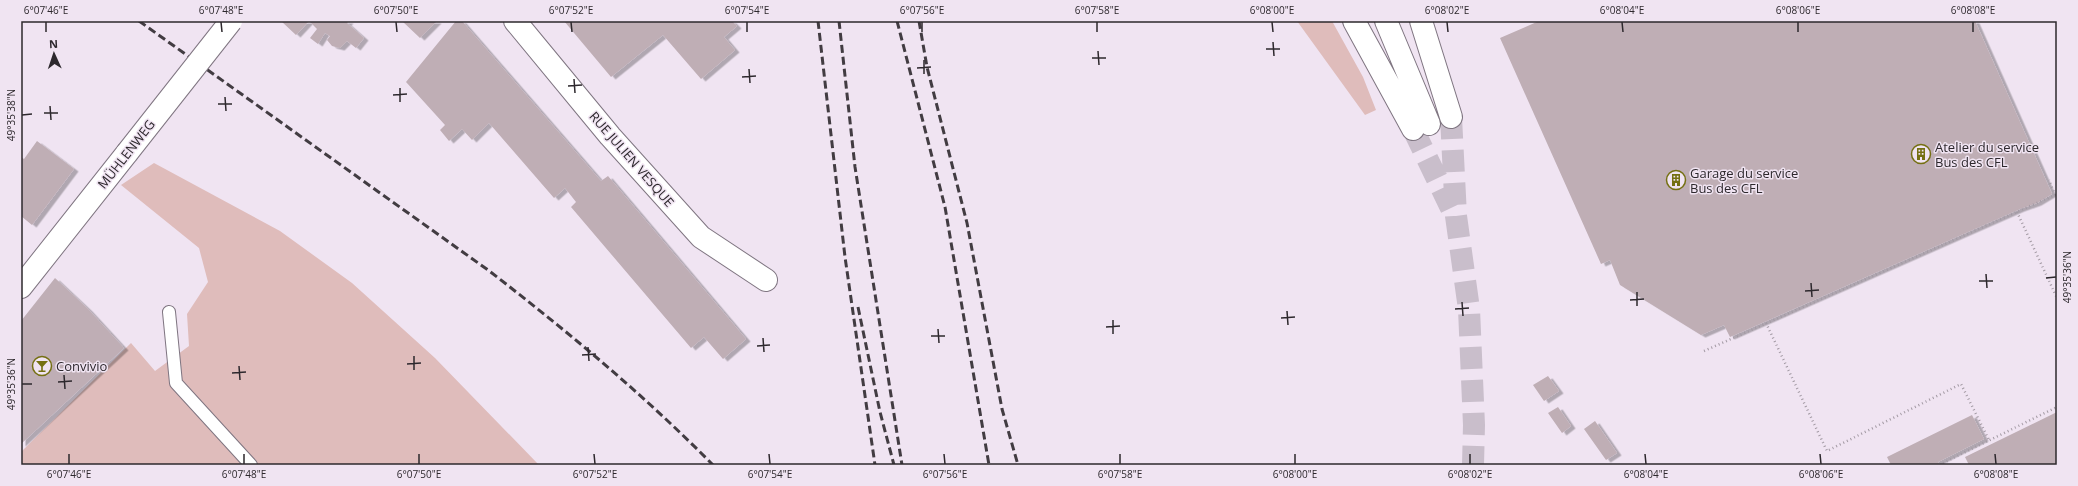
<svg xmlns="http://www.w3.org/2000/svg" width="2078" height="486" font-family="'Open Sans',sans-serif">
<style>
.green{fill:#dfbcbb}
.building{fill:#bfaeb5;filter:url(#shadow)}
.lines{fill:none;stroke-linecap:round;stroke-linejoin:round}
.trunk-tunnel{stroke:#c9becb;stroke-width:22;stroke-dasharray:22 11;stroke-linecap:butt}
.service-casing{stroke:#7f7581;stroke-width:14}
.minor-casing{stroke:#7f7581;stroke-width:24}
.trunk-casing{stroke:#7f7581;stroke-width:24}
.path{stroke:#a39aa4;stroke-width:2.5;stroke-dasharray:1 3;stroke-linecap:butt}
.service{stroke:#fff;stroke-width:12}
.minor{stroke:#fff;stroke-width:22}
.trunk{stroke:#fff;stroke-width:22}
.rail{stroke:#423c42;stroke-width:3;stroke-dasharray:8 4;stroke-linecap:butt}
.minor-bridge-casing{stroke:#7f7581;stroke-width:24;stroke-linecap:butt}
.minor-bridge{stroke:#fff;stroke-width:22}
.ticks{fill:none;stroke:#2d282d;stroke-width:1.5}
.labels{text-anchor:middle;stroke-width:3;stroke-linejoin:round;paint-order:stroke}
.poi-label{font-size:13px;fill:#2d282d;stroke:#f0e4f2;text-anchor:start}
.street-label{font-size:13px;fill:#2d282d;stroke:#f0e4f2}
.neatline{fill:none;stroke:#2d282d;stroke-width:1.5}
.ticks-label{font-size:10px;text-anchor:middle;fill:#2d282d}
</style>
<defs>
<filter id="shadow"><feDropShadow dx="4.5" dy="2.5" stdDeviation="0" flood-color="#0004"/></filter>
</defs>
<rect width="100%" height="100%" fill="#f0e4f2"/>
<path class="green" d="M 1297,21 L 1332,21 L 1363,77 L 1376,110 L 1365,115 Z
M 154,163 L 280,231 L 352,283 L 435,358 L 539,465 L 21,465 L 21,452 L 131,343 L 155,371 L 189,346 L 187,314 L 208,282 L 199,248 L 121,185 Z"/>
<path class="building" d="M 281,21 L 309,21 L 296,35 Z
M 309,21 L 349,21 L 347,23 L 364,38 L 356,48 L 347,41 L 340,48 L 332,46 L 327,40 L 330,36 L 325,33 L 318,44 L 310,38 L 317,29 Z
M 402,21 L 437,21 L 420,38 Z
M 456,21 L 462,21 L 601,181 L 608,176 L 746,339 L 723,359 L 704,337 L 691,348 L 571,207 L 576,202 L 565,188 L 554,198 L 489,123 L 472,140 L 462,129 L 449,141 L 440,130 L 445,125 L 406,82 Z
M 564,21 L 732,21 L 737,26 L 724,37 L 735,50 L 701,79 L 663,35 L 611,77 Z
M 1539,21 L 1975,21 L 2052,194 L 2037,203 L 2020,209 L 1730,337 L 1724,325 L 1701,335 L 1620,285 L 1610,260 L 1601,264 L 1500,38 Z
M 37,141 L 74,169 L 32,225 L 21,216 L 21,157 L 24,159 Z
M 55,278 L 88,309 L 124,348 L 21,444 L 21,321 Z
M 1548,376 L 1559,391 L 1544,401 L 1533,385 Z
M 1558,407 L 1571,426 L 1562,433 L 1548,413 Z
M 2057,412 L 2057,465 L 1969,465 L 1965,457 Z
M 1972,415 L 1984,439 L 1938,462 L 1940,465 L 1891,465 L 1887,457 Z
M 1595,421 L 1617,453 L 1606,460 L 1584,429 Z"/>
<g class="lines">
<path class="trunk-tunnel" d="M 1451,117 L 1456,216 L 1469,309 L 1474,425 L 1473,465
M 1413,129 L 1451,208"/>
<g class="service-casing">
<path id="service" d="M 169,312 L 176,383 L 251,465"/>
</g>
<g class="minor-casing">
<path id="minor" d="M 515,21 L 610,136 L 701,237 L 766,280
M 21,287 L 127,153"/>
</g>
<g class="trunk-casing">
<path id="trunk" d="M 1354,21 L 1413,129
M 1386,21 L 1429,124
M 1421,21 L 1451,117"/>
</g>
<path class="path" d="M 2017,212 L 2057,298
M 1766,323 L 1827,451 L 1961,384 L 1989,440
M 1704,351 L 2055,195 L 2049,180
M 1943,463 L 2057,407"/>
<use href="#service" class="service"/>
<use href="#minor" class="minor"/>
<use href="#trunk" class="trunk"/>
<path class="rail" d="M 139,21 L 488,270 C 567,331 643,394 713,465
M 818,21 L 845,257 L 875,465
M 839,21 L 855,167 L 902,465
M 897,21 L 945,207 L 989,465
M 919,21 L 927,67 L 967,223 L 1002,409 L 1018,465
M 858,307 L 880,412 L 894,465"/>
<g class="minor-bridge-casing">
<path id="minor-bridge" d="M 127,153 L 231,21"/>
</g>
<use href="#minor-bridge" class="minor-bridge"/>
</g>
<path class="ticks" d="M 46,22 L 46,32M 221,22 L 222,32M 396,22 L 397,32M 571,22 L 572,32M 747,22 L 747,32M 922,22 L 922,32M 1097,22 L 1097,32M 1272,22 L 1273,32M 1447,22 L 1448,32M 1622,22 L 1623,32M 1798,22 L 1798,32M 1973,22 L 1973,32M 1273,42 L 1274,56M 1266,49 L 1280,49M 1098,51 L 1099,65M 1092,58 L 1106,58M 924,60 L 924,74M 917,68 L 931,67M 749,69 L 750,83M 742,77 L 756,76M 574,79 L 575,93M 568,86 L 582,85M 400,88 L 400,102M 393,95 L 407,94M 225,97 L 226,111M 218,104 L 232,104M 50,106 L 51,120M 44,113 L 58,113M 22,115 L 32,114M 1986,274 L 1987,288M 2046,278 L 2056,277M 1979,281 L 1993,281M 1811,283 L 1812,297M 1805,291 L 1819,290M 1637,292 L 1637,306M 1630,300 L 1644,299M 1462,302 L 1463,316M 1455,309 L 1469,308M 1287,311 L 1288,325M 1281,318 L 1295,317M 1113,320 L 1113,334M 1106,327 L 1120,326M 938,329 L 939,343M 931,336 L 945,336M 763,338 L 764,352M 757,346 L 770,345M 588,347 L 589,361M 582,355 L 596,354M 414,356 L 414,370M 407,364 L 421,363M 239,366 L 240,380M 232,373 L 246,372M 64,375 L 65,389M 58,382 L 72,381M 22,384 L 32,384M 69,454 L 69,464M 244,454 L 244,464M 419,454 L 419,464M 594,454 L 595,464M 769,454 L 770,464M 944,454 L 945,464M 1120,454 L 1120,464M 1295,454 L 1295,464M 1470,454 L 1470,464M 1645,454 L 1646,464M 1820,454 L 1821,464M 1995,454 L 1996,464"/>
<defs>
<g id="building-ring" transform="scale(1)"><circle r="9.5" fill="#f0e4f2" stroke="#757012" stroke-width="1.5"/><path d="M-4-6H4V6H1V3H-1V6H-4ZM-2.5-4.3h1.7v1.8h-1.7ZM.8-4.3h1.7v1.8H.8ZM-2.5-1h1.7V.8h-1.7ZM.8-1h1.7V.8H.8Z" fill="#757012"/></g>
<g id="bar-ring" transform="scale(1)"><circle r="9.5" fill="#f0e4f2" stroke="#757012" stroke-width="1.5"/><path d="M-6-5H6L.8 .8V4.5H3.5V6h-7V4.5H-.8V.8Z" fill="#757012"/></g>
</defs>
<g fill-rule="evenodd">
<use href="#building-ring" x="1921" y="154"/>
<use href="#building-ring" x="1676" y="180"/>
<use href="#bar-ring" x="42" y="366"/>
</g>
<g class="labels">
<g class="poi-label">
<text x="1935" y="152">Atelier du service<tspan x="1935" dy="15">Bus des CFL</tspan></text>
<text x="1690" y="178">Garage du service<tspan x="1690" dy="15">Bus des CFL</tspan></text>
<text x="56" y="371">Convivio</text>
</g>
<g class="street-label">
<text transform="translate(126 154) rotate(-52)" y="5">MÜHLENWEG</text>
<text transform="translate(632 159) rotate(49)" y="5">RUE JULIEN VESQUE</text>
</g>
</g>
<rect width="2078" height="486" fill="none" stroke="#f0e4f2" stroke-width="44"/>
<g transform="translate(54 54) rotate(357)" stroke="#f0e4f2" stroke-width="3" paint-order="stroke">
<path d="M0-3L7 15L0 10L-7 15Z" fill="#2d282d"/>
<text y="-6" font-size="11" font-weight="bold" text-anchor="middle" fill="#2d282d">N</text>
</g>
<rect x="22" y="22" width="2034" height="442" class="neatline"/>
<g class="ticks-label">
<text x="46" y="14">6°07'46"E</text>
<text x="221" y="14">6°07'48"E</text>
<text x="396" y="14">6°07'50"E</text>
<text x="571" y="14">6°07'52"E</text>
<text x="747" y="14">6°07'54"E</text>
<text x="922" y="14">6°07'56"E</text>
<text x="1097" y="14">6°07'58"E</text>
<text x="1272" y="14">6°08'00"E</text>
<text x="1447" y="14">6°08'02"E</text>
<text x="1622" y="14">6°08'04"E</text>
<text x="1798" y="14">6°08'06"E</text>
<text x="1973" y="14">6°08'08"E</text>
<text transform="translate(11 115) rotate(-90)" y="4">49°35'38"N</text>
<text transform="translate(2067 277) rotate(-90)" y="4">49°35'36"N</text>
<text transform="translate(11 384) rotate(-90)" y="4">49°35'36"N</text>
<text x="69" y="478">6°07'46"E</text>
<text x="244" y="478">6°07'48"E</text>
<text x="419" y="478">6°07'50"E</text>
<text x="595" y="478">6°07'52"E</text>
<text x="770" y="478">6°07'54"E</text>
<text x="945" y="478">6°07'56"E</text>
<text x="1120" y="478">6°07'58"E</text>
<text x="1295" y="478">6°08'00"E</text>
<text x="1470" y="478">6°08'02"E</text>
<text x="1646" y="478">6°08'04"E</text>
<text x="1821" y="478">6°08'06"E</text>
<text x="1996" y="478">6°08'08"E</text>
</g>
</svg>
